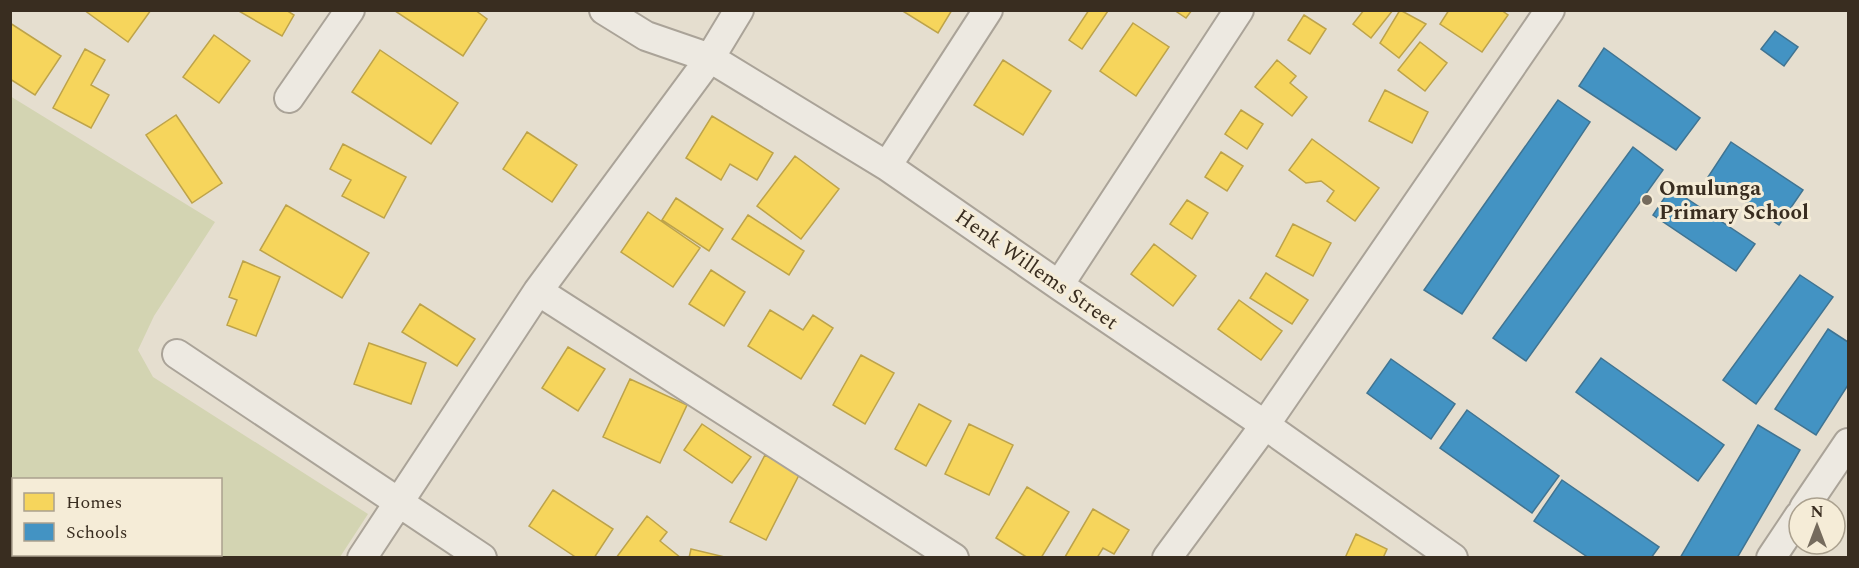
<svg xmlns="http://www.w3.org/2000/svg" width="1859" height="568" font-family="Spectral,serif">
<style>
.green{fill:#d3d4b2;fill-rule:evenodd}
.homes{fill:#f6d55c;stroke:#bda34a;stroke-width:1.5}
.schools{fill:#4393c3;stroke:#407492;stroke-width:1.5}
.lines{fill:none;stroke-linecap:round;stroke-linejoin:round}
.street-casing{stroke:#aaa398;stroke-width:32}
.street{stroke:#ede9e1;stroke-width:28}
.poi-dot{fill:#756b5d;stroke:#f5ecd7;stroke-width:2}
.labels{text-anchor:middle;stroke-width:6;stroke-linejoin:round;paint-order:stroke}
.poi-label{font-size:21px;font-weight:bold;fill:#392d20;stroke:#f5ecd7;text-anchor:start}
.street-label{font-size:21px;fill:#392d20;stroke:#f5ecd7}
</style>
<rect width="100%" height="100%" fill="#e5decf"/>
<path class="green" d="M 10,96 L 215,222 L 154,316 L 138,350 L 153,377 L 368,514 L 340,557 L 11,557 ZM 14,480 L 220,480 L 220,554 L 14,554 Z"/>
<path class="homes" d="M 84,10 L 151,10 L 128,42 Z
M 237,10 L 286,10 L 294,15 L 282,36 Z
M 475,10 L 487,19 L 463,56 L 395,11 Z
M 901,10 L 952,10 L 938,33 Z
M 1089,10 L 1108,11 L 1082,49 L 1069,40 Z
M 1174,10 L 1192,10 L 1186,18 Z
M 1364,10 L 1393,10 L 1371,38 L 1353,24 Z
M 1400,10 L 1426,24 L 1399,58 L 1380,43 Z
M 1449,10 L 1501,10 L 1508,15 L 1482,52 L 1440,24 Z
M 1304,15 L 1326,29 L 1310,54 L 1288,40 Z
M 10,23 L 61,56 L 35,95 L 10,79 Z
M 1133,23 L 1169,47 L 1136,96 L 1100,71 Z
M 214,35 L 250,61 L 219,103 L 183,77 Z
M 1420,42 L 1447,63 L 1425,91 L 1398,70 Z
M 85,49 L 105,60 L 91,85 L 109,95 L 91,128 L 53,108 Z
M 380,50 L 458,103 L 431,144 L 352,92 Z
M 1003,60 L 1051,91 L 1023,135 L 974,105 Z
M 1277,60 L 1296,76 L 1290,83 L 1307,97 L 1292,116 L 1255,87 Z
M 1385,90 L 1428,112 L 1412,143 L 1369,121 Z
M 1241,110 L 1263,124 L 1247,149 L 1225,134 Z
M 176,115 L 222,183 L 192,203 L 146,135 Z
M 712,116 L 773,153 L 757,180 L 730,164 L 721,180 L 686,158 Z
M 527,132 L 577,165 L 552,202 L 503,169 Z
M 1312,139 L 1379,188 L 1355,221 L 1327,201 L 1334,191 L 1321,181 L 1306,183 L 1289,170 Z
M 343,144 L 406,177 L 384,218 L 342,196 L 351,180 L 330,169 Z
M 1221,152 L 1243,166 L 1227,191 L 1205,177 Z
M 795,156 L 839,189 L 801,239 L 757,206 Z
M 676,198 L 723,229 L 709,251 L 662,220 Z
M 1187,200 L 1208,213 L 1192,239 L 1170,224 Z
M 286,205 L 369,253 L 342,298 L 260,250 Z
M 648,212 L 700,248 L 673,287 L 621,252 Z
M 748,215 L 804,251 L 789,275 L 732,239 Z
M 1293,224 L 1331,243 L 1313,276 L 1276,256 Z
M 1154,244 L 1196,276 L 1173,306 L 1131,274 Z
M 243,261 L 280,277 L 256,336 L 227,325 L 237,300 L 229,297 Z
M 711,270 L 745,292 L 724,326 L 689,304 Z
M 1266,273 L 1308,300 L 1292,324 L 1250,298 Z
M 1239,300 L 1282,331 L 1261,360 L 1218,329 Z
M 420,304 L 475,339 L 457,366 L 402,332 Z
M 770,310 L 803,330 L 813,315 L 833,328 L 801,379 L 748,346 Z
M 369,343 L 426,363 L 411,404 L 354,384 Z
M 568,347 L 605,369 L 578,411 L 542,388 Z
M 861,355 L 894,373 L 865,424 L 833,405 Z
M 630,379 L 687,405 L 660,463 L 603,437 Z
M 919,404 L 951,421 L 926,466 L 895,449 Z
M 702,424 L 751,457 L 732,483 L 684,450 Z
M 969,424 L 1013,445 L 989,495 L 945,474 Z
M 765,455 L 800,473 L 766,540 L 730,522 Z
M 1027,487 L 1069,512 L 1041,558 L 1028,558 L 996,538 Z
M 553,490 L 613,529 L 594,558 L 577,558 L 529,526 Z
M 1093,509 L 1129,530 L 1114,554 L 1103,548 L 1097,558 L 1066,558 L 1065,557 Z
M 647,516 L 667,532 L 660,541 L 681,558 L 616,558 Z
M 1356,534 L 1387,549 L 1383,558 L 1345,558 Z
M 691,549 L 725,557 L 725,558 L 689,558 Z"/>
<path class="schools" d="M 1775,31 L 1798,47 L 1784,66 L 1761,49 Z
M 1604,48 L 1700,118 L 1676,150 L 1579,86 Z
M 1558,100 L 1590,122 L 1462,314 L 1424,290 Z
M 1731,142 L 1803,190 L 1779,225 L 1708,177 Z
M 1633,147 L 1663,170 L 1526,361 L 1493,338 Z
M 1671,188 L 1755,244 L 1736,271 L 1653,215 Z
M 1800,275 L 1833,297 L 1756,404 L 1723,380 Z
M 1828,329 L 1848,342 L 1848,385 L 1816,435 L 1775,409 Z
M 1601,358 L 1724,445 L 1698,481 L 1576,392 Z
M 1391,359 L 1455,404 L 1431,439 L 1367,393 Z
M 1467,410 L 1559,476 L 1532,513 L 1440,448 Z
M 1758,425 L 1800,450 L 1737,558 L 1680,558 Z
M 1562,480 L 1659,547 L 1651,558 L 1589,558 L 1534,521 Z"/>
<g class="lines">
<g class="street-casing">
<path id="street" d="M 604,10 L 646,36 L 710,58 L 887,166 L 1063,288 L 1265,425 L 1453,558
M 289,98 L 350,10
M 887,166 L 988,10
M 1059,285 L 1239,10
M 538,291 L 954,558
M 177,354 L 482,558
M 1804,508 L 1848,443
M 362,558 L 538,291 L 710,58 L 739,10
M 1167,558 L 1265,425 L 1550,10
M 1771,558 L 1799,516"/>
</g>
<use href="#street" class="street"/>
</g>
<circle class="poi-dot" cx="1647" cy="200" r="6"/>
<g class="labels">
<g class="poi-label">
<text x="1659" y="195">Omulunga<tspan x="1659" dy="24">Primary School</tspan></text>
</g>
<g class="street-label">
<text transform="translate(1037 269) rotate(35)" y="7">Henk Willems Street</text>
</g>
</g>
<rect width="1859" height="568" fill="none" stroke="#392d20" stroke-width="24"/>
<rect x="12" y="478" width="210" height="78" fill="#f5ecd7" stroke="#aaa08e" stroke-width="1.5"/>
<rect x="24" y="493" width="30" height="18" fill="#f6d55c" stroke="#aaa08e" stroke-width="1.5"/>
<text x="66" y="508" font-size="18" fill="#392d20">Homes</text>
<rect x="24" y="523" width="30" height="18" fill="#4393c3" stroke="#aaa08e" stroke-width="1.5"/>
<text x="66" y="538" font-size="18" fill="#392d20">Schools</text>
<g transform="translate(1817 526)"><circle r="28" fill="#f5ecd7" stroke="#aaa08e" stroke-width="1.5"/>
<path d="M0-4.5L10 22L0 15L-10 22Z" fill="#756b5d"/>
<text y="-9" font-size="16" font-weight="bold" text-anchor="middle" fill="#392d20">N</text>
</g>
</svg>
